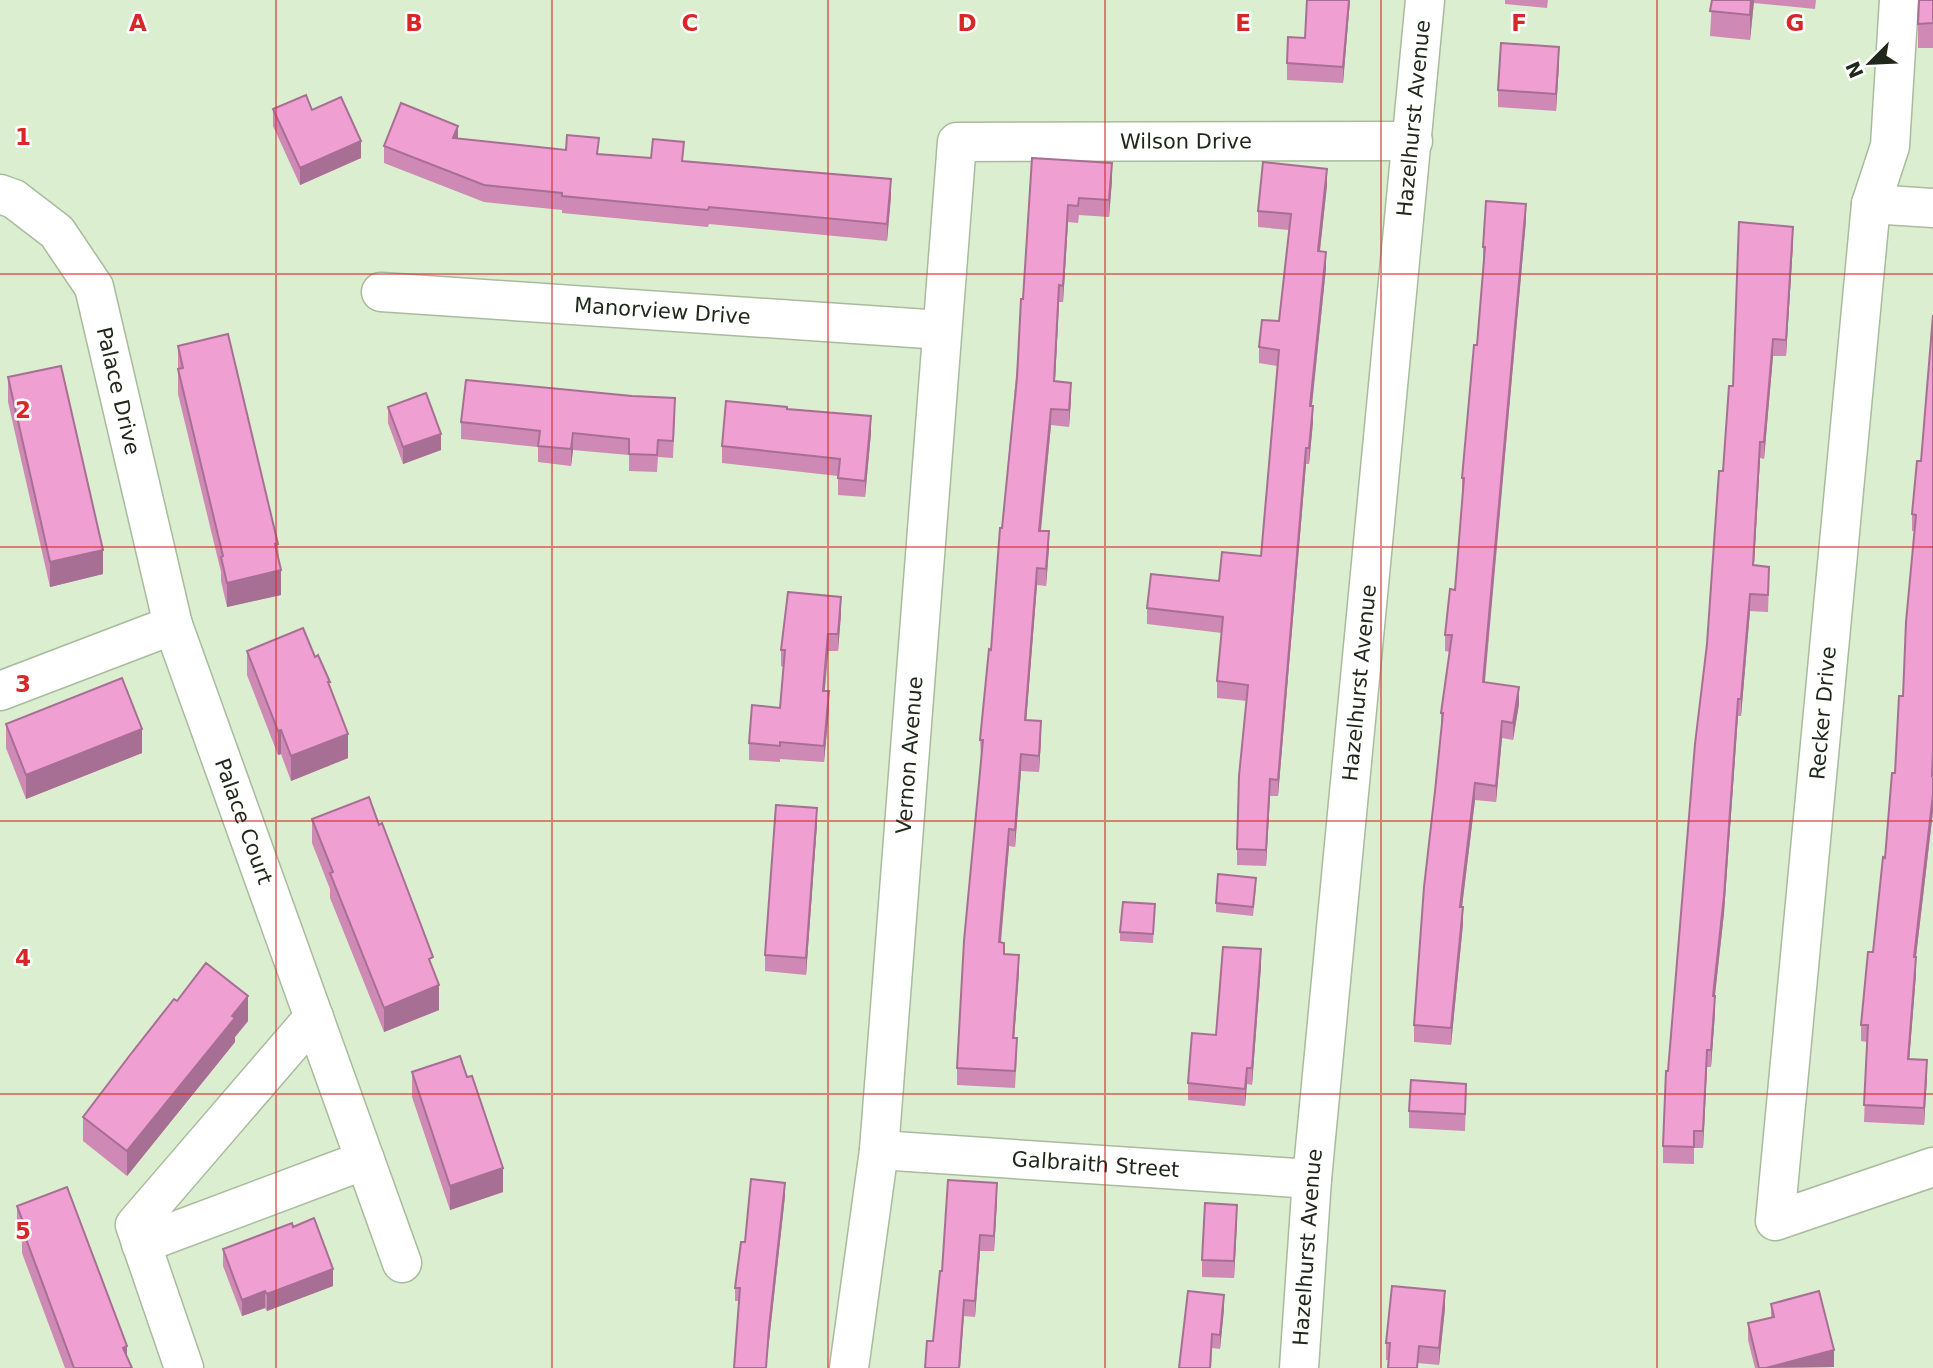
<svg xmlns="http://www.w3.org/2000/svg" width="1933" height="1368" font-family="'DejaVu Sans',sans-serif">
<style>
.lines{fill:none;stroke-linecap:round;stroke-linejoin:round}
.minor-casing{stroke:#a9bb9e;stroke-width:41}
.minor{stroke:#fff;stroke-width:38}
.wall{fill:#ce89b5}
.shaded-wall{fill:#a76f93}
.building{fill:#ef9fd2;stroke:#a76f93;stroke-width:2}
.grid{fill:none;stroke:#d62828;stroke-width:2;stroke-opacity:0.55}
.labels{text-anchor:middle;stroke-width:5;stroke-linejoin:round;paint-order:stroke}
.street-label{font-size:21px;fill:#20281c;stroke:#fff}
.grid-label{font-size:23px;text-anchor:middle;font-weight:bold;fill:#d62828;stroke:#fff;stroke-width:5;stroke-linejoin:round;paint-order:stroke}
</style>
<rect width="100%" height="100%" fill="#dbeecf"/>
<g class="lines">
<g class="minor-casing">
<g id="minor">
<path d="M 1899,0 L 1890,146 L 1871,204 L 1775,1221 L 1933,1167"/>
<path id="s1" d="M 0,194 L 14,199 L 57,232 L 94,287 L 173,625 L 402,1263"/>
<path d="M 1871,204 L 1933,208"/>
<path id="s2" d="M 381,292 L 942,330"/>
<path d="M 0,691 L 173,625"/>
<path id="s3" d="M 879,1150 L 1312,1179"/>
<path d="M 141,1244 L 365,1160"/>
<path d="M 184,1368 L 135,1225 L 314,1017"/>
<path id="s4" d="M 849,1368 L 879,1150 L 957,142 L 1413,141"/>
<path id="s5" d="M 1299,1368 L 1312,1179 L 1425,0"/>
</g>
</g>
<use href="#minor" class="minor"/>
</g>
<path class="wall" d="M 1350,0 L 1343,83 L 1287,80 L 1287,63 L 1305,38 Z
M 1505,0 L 1548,0 L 1547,8 L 1505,4 Z
M 1712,0 L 1816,0 L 1815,9 L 1754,3 L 1750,40 L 1710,36 Z
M 1933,0 L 1933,48 L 1918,48 L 1918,24 Z
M 1559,64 L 1556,111 L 1498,107 L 1498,90 Z
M 273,109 L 312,110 L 361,158 L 300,185 L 273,126 Z
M 458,139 L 599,154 L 683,161 L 891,196 L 887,241 L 709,224 L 708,227 L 562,213 L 562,210 L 484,202 L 384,163 L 384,146 Z
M 1032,158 L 1112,180 L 1109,217 L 1079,215 L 1078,223 L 1068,222 L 1063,302 L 1059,302 L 1055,381 L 1071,399 L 1069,427 L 1051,425 L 1041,531 L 1049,548 L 1046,586 L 1037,585 L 1026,720 L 1041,738 L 1039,772 L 1021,771 L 1015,847 L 1009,846 L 1001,943 L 1004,954 L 1019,972 L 1014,1038 L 1017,1054 L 1015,1088 L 957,1085 L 957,1068 L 981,757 L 980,740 L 991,650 L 1023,299 Z
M 1327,185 L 1320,251 L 1326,268 L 1312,406 L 1313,422 L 1309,464 L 1306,464 L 1278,796 L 1270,796 L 1266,866 L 1237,865 L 1237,849 L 1247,701 L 1217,698 L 1217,681 L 1222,633 L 1147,624 L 1147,608 L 1219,581 L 1261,556 L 1277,366 L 1259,363 L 1259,347 L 1279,321 L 1289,230 L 1258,227 L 1258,211 Z
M 1526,220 L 1485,682 L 1519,704 L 1513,740 L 1502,738 L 1496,802 L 1475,800 L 1462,907 L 1463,924 L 1451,1045 L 1414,1042 L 1414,1025 L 1441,729 L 1441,713 L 1450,652 L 1445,651 L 1445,635 L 1455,590 L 1463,495 L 1462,495 L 1462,478 L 1477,345 L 1484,264 L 1483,264 L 1483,247 Z
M 1793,243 L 1786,356 L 1773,356 L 1764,459 L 1760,458 L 1754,565 L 1769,583 L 1768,612 L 1750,611 L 1741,716 L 1738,716 L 1724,913 L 1715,996 L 1715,1013 L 1711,1067 L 1707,1067 L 1703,1148 L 1694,1148 L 1694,1164 L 1663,1163 L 1663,1146 L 1668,1071 L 1723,471 L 1733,386 Z
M 178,346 L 278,544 L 281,595 L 227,607 L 221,581 L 221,572 L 178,394 Z
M 8,377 L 103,574 L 50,587 L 8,402 Z
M 388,407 L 441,450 L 403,464 L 388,423 Z
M 787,409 L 871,433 L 865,497 L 838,495 L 838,476 L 722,463 L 722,446 Z
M 675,414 L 673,458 L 658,457 L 657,472 L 629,471 L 629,455 L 573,450 L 571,466 L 538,462 L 538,447 L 461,439 L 461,422 Z
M 1921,461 L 1933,811 L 1916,957 L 1916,974 L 1909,1060 L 1927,1077 L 1924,1125 L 1864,1122 L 1867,1042 L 1861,1041 L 1861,1025 L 1873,952 L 1895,773 L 1903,696 L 1915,531 L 1912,531 L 1912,514 Z
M 841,614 L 838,651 L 828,651 L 825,691 L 829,708 L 824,762 L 780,759 L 780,762 L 749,760 L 749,743 L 780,708 L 783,667 L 781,666 L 781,650 Z
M 247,651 L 315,657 L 330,687 L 348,758 L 291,781 L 281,754 L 278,755 L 247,675 Z
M 6,724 L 142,753 L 26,799 L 6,748 Z
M 312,819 L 439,1010 L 384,1032 L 330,898 L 330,889 L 312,843 Z
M 817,824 L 806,975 L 765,971 L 765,955 Z
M 1256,887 L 1253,916 L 1216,912 L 1216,903 Z
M 1155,904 L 1153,943 L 1120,941 L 1120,932 Z
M 1261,966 L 1252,1085 L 1247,1084 L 1245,1106 L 1188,1100 L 1188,1083 L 1216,1035 Z
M 177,1001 L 248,1021 L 235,1037 L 235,1042 L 127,1176 L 83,1141 L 83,1117 Z
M 412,1072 L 503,1192 L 450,1210 L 412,1097 Z
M 1466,1100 L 1465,1131 L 1409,1128 L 1409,1111 Z
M 785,1196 L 769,1342 L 739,1301 L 735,1301 L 735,1288 L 745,1242 Z
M 997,1199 L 994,1251 L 980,1251 L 975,1317 L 964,1316 L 933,1341 L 942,1271 Z
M 17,1206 L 127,1356 L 132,1368 L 65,1368 L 22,1253 L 22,1243 L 17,1231 Z
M 1237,1221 L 1234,1278 L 1202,1277 L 1202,1260 Z
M 293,1227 L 333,1286 L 267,1311 L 265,1308 L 242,1316 L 223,1266 L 223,1249 Z
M 1771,1304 L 1834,1367 L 1755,1368 L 1748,1340 L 1748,1323 L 1771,1317 Z
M 1445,1308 L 1439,1365 L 1386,1360 L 1386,1343 Z
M 1224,1309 L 1220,1349 L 1212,1348 L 1211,1368 L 1179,1368 Z"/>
<path class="shaded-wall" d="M 1349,0 L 1350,0 L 1343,83 L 1343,67 Z
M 1751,0 L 1754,0 L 1750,40 L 1750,15 Z
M 1559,47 L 1559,64 L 1556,111 L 1556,94 Z
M 458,126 L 458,143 L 453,138 Z
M 361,141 L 361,158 L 300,185 L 300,168 Z
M 1112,163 L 1112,180 L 1109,217 L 1109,200 Z
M 1327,169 L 1327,185 L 1318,267 L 1318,251 Z
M 891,179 L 891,196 L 887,241 L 887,224 Z
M 1526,204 L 1526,220 L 1483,699 L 1483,682 Z
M 1068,205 L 1068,222 L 1063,302 L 1063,286 Z
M 1793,227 L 1793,243 L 1786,356 L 1786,340 Z
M 1326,252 L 1326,268 L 1310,422 L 1310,406 Z
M 1059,285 L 1059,302 L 1054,398 L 1054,381 Z
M 1773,339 L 1773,356 L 1764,459 L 1764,442 Z
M 1071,383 L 1071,399 L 1069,427 L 1069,410 Z
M 1313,406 L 1313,422 L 1309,464 L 1309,448 Z
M 1051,409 L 1051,425 L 1039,547 L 1039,531 Z
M 871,416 L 871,433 L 865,497 L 865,481 Z
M 573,433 L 573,450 L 571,466 L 571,449 Z
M 441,434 L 441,450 L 403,464 L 403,447 Z
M 1760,442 L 1760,458 L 1753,582 L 1753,565 Z
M 1306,448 L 1306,464 L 1278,796 L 1278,780 Z
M 1049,531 L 1049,548 L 1046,586 L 1046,569 Z
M 103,550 L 103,574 L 50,587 L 50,562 Z
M 1037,568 L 1037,585 L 1025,737 L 1025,720 Z
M 281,570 L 281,595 L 227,607 L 227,583 Z
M 1750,594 L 1750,611 L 1741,716 L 1741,699 Z
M 841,597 L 841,614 L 838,651 L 838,634 Z
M 828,634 L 828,651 L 823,708 L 823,691 Z
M 1519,687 L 1519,704 L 1513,740 L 1513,723 Z
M 829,691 L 829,708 L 824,762 L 824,746 Z
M 1738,699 L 1738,716 L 1724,913 L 1713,1012 L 1713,996 Z
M 1041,721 L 1041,738 L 1039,772 L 1039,756 Z
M 1502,721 L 1502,738 L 1496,802 L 1496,786 Z
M 142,729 L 142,753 L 26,799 L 26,775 Z
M 281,730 L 281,754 L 278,755 L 278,731 Z
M 348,734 L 348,758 L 291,781 L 291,756 Z
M 1021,754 L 1021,771 L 1015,847 L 1015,830 Z
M 1270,779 L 1270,796 L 1266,866 L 1266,850 Z
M 1475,783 L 1475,800 L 1460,923 L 1460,907 Z
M 1933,794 L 1933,811 L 1914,973 L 1914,957 Z
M 817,808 L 817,824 L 806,975 L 806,958 Z
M 1009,829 L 1009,846 L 999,959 L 999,942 Z
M 1463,907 L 1463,924 L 1451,1045 L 1451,1028 Z
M 1261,949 L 1261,966 L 1252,1085 L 1252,1068 Z
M 1019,955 L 1019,972 L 1013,1054 L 1013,1038 Z
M 1916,957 L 1916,974 L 1908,1076 L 1908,1059 Z
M 439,985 L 439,1010 L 384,1032 L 384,1008 Z
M 248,996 L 248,1021 L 235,1037 L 235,1042 L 127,1176 L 127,1151 Z
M 1715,996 L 1715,1013 L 1711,1067 L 1711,1050 Z
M 1707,1050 L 1707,1067 L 1703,1148 L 1703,1131 Z
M 1927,1060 L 1927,1077 L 1924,1125 L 1924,1108 Z
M 1247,1068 L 1247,1084 L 1245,1106 L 1245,1089 Z
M 503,1168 L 503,1192 L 450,1210 L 450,1186 Z
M 785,1183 L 785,1196 L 766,1368 L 769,1328 Z
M 997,1183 L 997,1199 L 994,1251 L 994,1236 Z
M 1237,1205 L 1237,1221 L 1234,1278 L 1234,1261 Z
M 980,1235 L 980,1251 L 975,1317 L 975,1301 Z
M 333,1269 L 333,1286 L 267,1311 L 267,1294 Z
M 265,1291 L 265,1308 L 242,1316 L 242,1300 Z
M 1445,1291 L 1445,1308 L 1439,1365 L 1439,1348 Z
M 1224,1295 L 1224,1309 L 1220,1349 L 1220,1335 Z
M 964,1300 L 964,1316 L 960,1368 L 959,1368 Z
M 127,1346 L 127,1368 L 123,1348 Z
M 1834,1350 L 1834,1367 L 1766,1368 Z"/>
<path class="building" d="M 1307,0 L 1349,0 L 1343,67 L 1287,63 L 1288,37 L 1305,38 Z
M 1712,0 L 1751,0 L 1750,15 L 1710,11 Z
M 1919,0 L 1933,0 L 1933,23 L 1918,24 Z
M 1501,43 L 1559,47 L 1556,94 L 1498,90 Z
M 306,95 L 312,110 L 341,97 L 361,141 L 300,168 L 273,109 Z
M 401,103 L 458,126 L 453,138 L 566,150 L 567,135 L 599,138 L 597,154 L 651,158 L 653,139 L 684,142 L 682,161 L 891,179 L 887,224 L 709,207 L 708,210 L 562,196 L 562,193 L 484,185 L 384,146 Z
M 1032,158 L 1112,163 L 1109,200 L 1079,198 L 1078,206 L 1068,205 L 1063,286 L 1059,285 L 1054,381 L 1071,383 L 1069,410 L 1051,409 L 1039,531 L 1049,531 L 1046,569 L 1037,568 L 1025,720 L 1041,721 L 1039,756 L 1021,754 L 1015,830 L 1009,829 L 999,942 L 1004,943 L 1004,954 L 1019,955 L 1013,1038 L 1017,1038 L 1015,1071 L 957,1068 L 964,941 L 983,740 L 980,740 L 989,649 L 991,650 L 1000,528 L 1002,528 L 1017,378 L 1021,299 L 1023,299 Z
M 1263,162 L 1327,169 L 1318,251 L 1326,252 L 1310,406 L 1313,406 L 1309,448 L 1306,448 L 1278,780 L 1270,779 L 1266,850 L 1237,849 L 1239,776 L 1248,685 L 1217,681 L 1223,617 L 1147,608 L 1151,574 L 1219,581 L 1222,552 L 1261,556 L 1279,350 L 1259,347 L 1262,320 L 1279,321 L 1291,214 L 1258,211 Z
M 1486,201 L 1526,204 L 1483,682 L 1519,687 L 1513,723 L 1502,721 L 1496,786 L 1475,783 L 1460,907 L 1463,907 L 1451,1028 L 1414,1025 L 1424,887 L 1435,791 L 1443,713 L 1441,713 L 1452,635 L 1445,635 L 1450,589 L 1455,590 L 1464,478 L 1462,478 L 1474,345 L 1477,345 L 1485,247 L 1483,247 Z
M 1739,222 L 1793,227 L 1786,340 L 1773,339 L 1764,442 L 1760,442 L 1753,565 L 1769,567 L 1768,595 L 1750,594 L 1741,699 L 1738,699 L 1724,896 L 1713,996 L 1715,996 L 1711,1050 L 1707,1050 L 1703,1131 L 1694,1131 L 1694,1147 L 1663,1146 L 1666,1071 L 1668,1071 L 1695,744 L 1707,644 L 1719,471 L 1723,471 L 1729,386 L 1733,386 Z
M 1933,315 L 1933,751 L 1932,776 L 1933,776 L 1933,794 L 1914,957 L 1916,957 L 1908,1059 L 1927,1060 L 1924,1108 L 1864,1105 L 1868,1025 L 1861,1025 L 1868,952 L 1873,952 L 1883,857 L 1885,858 L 1892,773 L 1895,773 L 1899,696 L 1903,696 L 1906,622 L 1916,515 L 1912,514 L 1917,461 L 1921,461 Z
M 228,334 L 278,544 L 275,544 L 281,570 L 227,583 L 221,557 L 223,556 L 178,369 L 183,368 L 178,346 Z
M 61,366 L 103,550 L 50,562 L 8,377 Z
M 466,380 L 632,396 L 675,398 L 673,441 L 658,440 L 657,455 L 629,454 L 629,439 L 573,433 L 571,449 L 538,446 L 540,431 L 461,422 Z
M 426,393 L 441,434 L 403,447 L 388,407 Z
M 726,401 L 787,407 L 787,409 L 871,416 L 865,481 L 838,478 L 840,459 L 722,446 Z
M 788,592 L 841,597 L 838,634 L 828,634 L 823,691 L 829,691 L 824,746 L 780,742 L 780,746 L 749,743 L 752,705 L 780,708 L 785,650 L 781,650 Z
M 303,628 L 315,657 L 318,655 L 330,682 L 328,682 L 348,734 L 291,756 L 281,730 L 278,731 L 247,651 Z
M 122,678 L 142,729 L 26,775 L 6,724 Z
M 369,797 L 379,825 L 382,823 L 413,904 L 433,957 L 429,959 L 439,985 L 384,1008 L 330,873 L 333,872 L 312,819 Z
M 776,805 L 817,808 L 806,958 L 765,955 Z
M 1218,874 L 1256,878 L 1253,907 L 1216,903 Z
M 1123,902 L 1155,904 L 1153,934 L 1120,932 Z
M 1223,947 L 1261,949 L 1252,1068 L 1247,1068 L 1245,1089 L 1188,1083 L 1192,1033 L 1216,1035 Z
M 206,963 L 248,996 L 232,1016 L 235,1018 L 127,1151 L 83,1117 L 130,1055 L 174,999 L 177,1001 Z
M 460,1056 L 467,1077 L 472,1076 L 503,1168 L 450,1186 L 412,1072 Z
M 1411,1080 L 1466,1084 L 1465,1114 L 1409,1111 Z
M 751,1179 L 785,1183 L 769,1328 L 766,1368 L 734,1368 L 740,1288 L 735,1288 L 741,1242 L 745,1242 Z
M 948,1180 L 997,1183 L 994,1236 L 980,1235 L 975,1301 L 964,1300 L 959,1368 L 925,1368 L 927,1341 L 933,1341 L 940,1271 L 942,1271 Z
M 67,1187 L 127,1346 L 123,1348 L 132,1368 L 74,1368 L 22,1228 L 25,1227 L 17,1206 Z
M 1205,1203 L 1237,1205 L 1234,1261 L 1202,1260 Z
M 314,1218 L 333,1269 L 267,1294 L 265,1291 L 242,1300 L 223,1249 L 292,1223 L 293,1227 Z
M 1392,1286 L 1445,1291 L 1439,1348 L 1419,1346 L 1417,1368 L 1388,1368 L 1390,1343 L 1386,1343 Z
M 1188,1291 L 1224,1295 L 1220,1335 L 1212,1334 L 1210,1368 L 1179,1368 Z
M 1819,1291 L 1834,1350 L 1766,1368 L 1759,1368 L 1748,1323 L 1774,1317 L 1771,1304 Z"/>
<path class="grid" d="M 276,0 L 276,1368M 552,0 L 552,1368M 828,0 L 828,1368M 1105,0 L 1105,1368M 1381,0 L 1381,1368M 1657,0 L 1657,1368M 0,274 L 1933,274M 0,547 L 1933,547M 0,821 L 1933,821M 0,1094 L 1933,1094"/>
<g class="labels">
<g class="street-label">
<text dy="7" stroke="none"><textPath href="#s5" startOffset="1255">Hazelhurst Avenue</textPath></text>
<text dy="7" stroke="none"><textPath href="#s4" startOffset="1460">Wilson Drive</textPath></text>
<text dy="7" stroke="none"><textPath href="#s2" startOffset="282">Manorview Drive</textPath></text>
<text dy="7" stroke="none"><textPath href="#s1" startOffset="242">Palace Drive</textPath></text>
<text dy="7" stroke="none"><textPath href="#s5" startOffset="688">Hazelhurst Avenue</textPath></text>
<text transform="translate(1823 713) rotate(-85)" y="7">Recker Drive</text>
<text dy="7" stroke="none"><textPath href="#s4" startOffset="616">Vernon Avenue</textPath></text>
<text dy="7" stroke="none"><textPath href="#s1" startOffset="691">Palace Court</textPath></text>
<text dy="7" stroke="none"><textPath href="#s3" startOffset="217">Galbraith Street</textPath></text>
<text dy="7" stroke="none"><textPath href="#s5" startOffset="121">Hazelhurst Avenue</textPath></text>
</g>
</g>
<g class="grid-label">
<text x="138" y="31">A</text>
<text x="414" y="31">B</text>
<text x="690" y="31">C</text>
<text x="967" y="31">D</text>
<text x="1243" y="31">E</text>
<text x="1519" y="31">F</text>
<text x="1795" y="31">G</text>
<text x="23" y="145">1</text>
<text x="23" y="418">2</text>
<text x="23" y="692">3</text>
<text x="23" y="966">4</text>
<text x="23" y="1239">5</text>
</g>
<g transform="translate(1870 63) rotate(246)" stroke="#ffffff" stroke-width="5" paint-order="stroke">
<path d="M0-5L12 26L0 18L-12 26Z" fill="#20281c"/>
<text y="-10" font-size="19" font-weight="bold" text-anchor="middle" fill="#20281c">N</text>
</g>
</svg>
